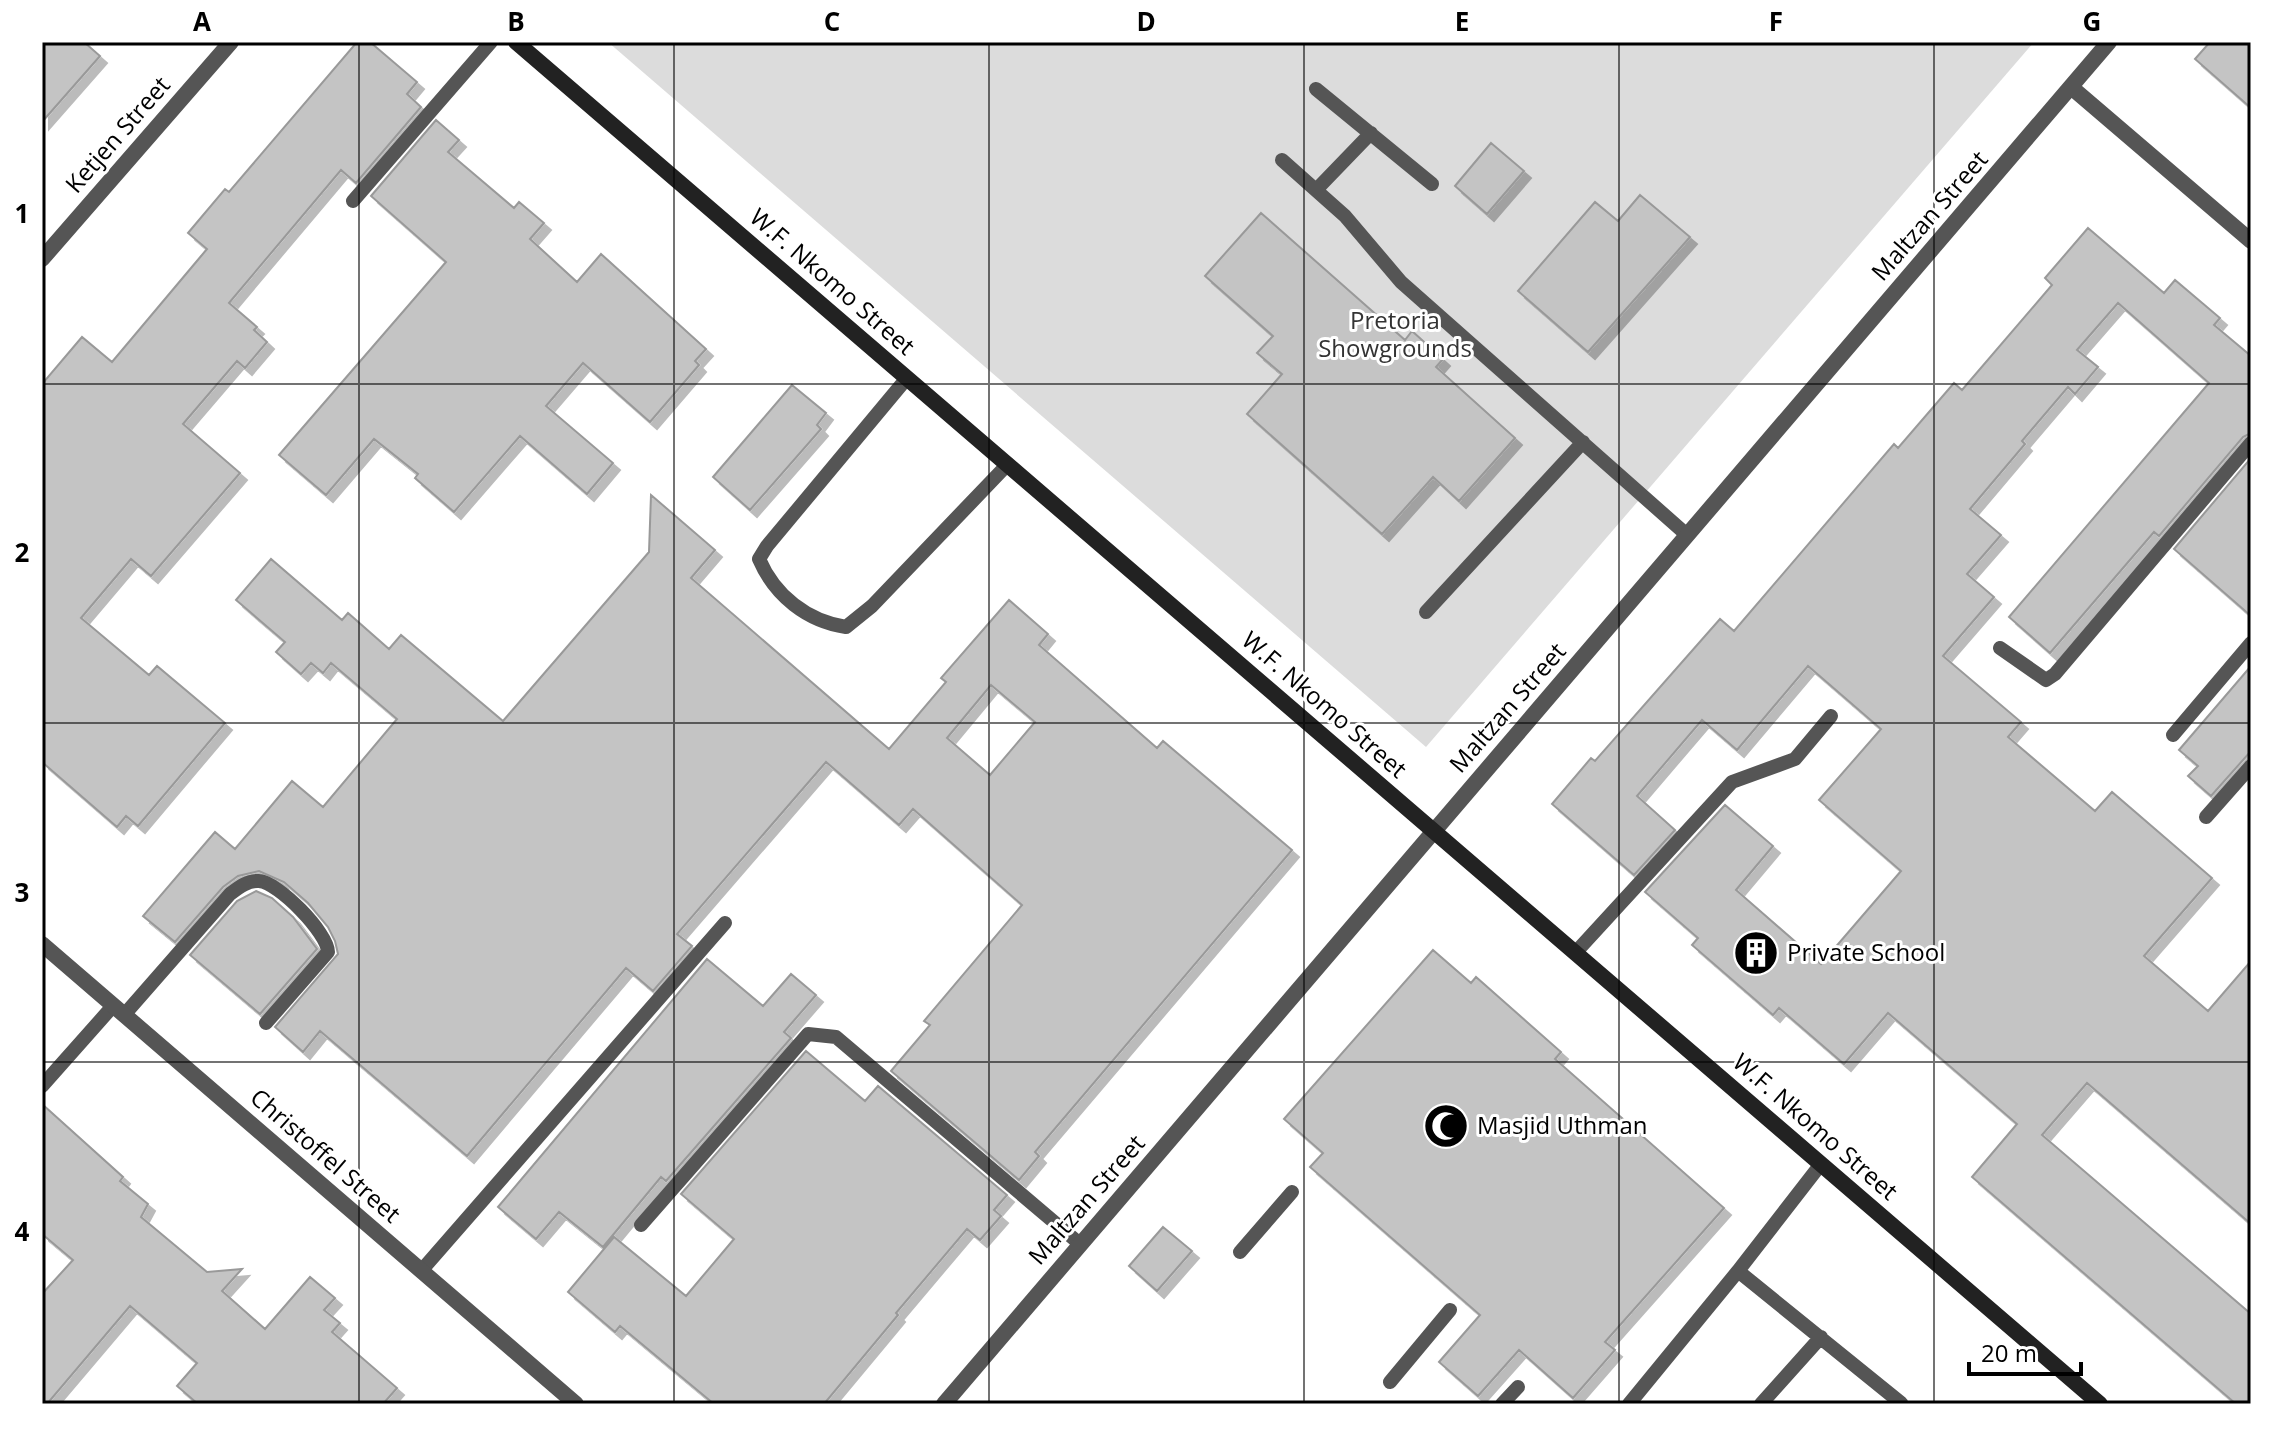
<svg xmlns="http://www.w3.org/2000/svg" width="2293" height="1446" font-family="'Open Sans',sans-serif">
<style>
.green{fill:#dcdcdc}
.building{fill:#c4c4c4;stroke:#999;stroke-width:2;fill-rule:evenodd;filter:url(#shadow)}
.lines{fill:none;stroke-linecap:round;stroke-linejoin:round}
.lane{stroke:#555;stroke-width:14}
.street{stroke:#555;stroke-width:16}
.secondary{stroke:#222;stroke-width:16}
.grid{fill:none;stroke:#000;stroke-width:2;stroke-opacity:0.55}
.labels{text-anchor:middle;stroke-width:6;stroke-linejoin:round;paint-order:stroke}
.street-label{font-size:24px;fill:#000;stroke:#fff}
.park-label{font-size:24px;fill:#333;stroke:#fff}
.poi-label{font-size:24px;fill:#000;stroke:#fff;text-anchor:start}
.neatline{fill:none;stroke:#000;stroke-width:3}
.grid-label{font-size:26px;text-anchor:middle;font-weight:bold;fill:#000}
</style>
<defs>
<filter id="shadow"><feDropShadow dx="7" dy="7" stdDeviation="0" flood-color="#0004"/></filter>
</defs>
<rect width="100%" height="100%" fill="#fff"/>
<path class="green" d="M 608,42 L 2034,42 L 1426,747 Z"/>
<path class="building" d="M 42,42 L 84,42 L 100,56 L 42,122 Z
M 357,42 L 370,42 L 417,82 L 407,94 L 421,107 L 356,183 L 341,170 L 229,303 L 257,327 L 254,330 L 267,342 L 245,368 L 237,361 L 183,424 L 240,473 L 151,576 L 131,559 L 81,618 L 149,675 L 157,666 L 225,723 L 138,826 L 126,816 L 117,827 L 42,762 L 42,384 L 82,337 L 112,362 L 207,249 L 188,233 L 225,189 L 229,192 Z
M 2210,42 L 2251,42 L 2251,108 L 2195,59 Z
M 436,120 L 459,140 L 448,152 L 514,208 L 519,202 L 544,223 L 530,239 L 577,282 L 601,254 L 706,349 L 695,361 L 699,365 L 650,422 L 583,363 L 546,406 L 613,463 L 587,494 L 520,436 L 454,512 L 415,478 L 418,474 L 374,439 L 326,495 L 279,455 L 446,262 L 371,196 Z
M 1491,143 L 1524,171 L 1487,214 L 1455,186 Z
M 1640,195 L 1690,237 L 1588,352 L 1518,291 L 1595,202 L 1618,221 Z
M 1261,213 L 1405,340 L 1412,331 L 1443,359 L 1436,367 L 1515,438 L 1459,501 L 1433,477 L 1382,534 L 1247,414 L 1282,374 L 1257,353 L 1273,336 L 1205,276 Z
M 2088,228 L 2164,293 L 2175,280 L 2220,318 L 2214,325 L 2251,356 L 2251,433 L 2243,437 L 2159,536 L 2154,532 L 2050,653 L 2009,617 L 2209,383 L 2118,303 L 2077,350 L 2098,367 L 2075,394 L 2068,387 L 2022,441 L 2025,444 L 1970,509 L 2001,535 L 1967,574 L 1994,597 L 1943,656 L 2021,722 L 2008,737 L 2095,811 L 2112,792 L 2212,878 L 2144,956 L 2208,1011 L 2251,961 L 2251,1224 L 2087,1083 L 2042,1135 L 2251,1314 L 2251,1404 L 2236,1404 L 1972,1177 L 2017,1124 L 1888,1013 L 1844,1064 L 1779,1008 L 1773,1015 L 1692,945 L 1698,938 L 1645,892 L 1725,805 L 1773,846 L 1736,890 L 1821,964 L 1901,871 L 1819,800 L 1881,729 L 1808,666 L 1737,750 L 1702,720 L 1637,796 L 1675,830 L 1634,875 L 1552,804 L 1591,758 L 1595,761 L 1720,619 L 1734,631 L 1894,444 L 1898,448 L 1954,383 L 1962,390 L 2052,285 L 2045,278 Z
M 792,385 L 826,413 L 817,425 L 821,429 L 750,510 L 713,477 Z
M 2251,458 L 2251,616 L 2174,549 Z
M 651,495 L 715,550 L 691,578 L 889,749 L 946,682 L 941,678 L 1009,600 L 1048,634 L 1039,645 L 1157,748 L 1163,741 L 1292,850 L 1035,1152 L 1039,1156 L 1019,1180 L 891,1071 L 930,1025 L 924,1021 L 1022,905 L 913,809 L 899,825 L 826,762 L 677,934 L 692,946 L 653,991 L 626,968 L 467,1156 L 320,1031 L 303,1052 L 275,1027 L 338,954 L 335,941 L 328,927 L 308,903 L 284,882 L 259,871 L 238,876 L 223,887 L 175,942 L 143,916 L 215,832 L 235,849 L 292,781 L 323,807 L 397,719 L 331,663 L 323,673 L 311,663 L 301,674 L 276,652 L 285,642 L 236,600 L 271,559 L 342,620 L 348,613 L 389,649 L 401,635 L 503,721 L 649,552 ZM 991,685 L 1035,722 L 990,775 L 947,738 Z
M 2251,666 L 2251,751 L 2211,796 L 2188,776 L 2198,766 L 2179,750 Z
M 256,891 L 272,898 L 293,917 L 317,949 L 260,1014 L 190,955 L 237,901 Z
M 1433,950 L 1471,983 L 1476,977 L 1561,1052 L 1555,1059 L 1724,1208 L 1605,1342 L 1615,1350 L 1573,1398 L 1519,1350 L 1478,1396 L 1439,1362 L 1480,1315 L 1310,1167 L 1323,1153 L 1284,1119 Z
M 707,959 L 763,1006 L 791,974 L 816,995 L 784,1032 L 791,1038 L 666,1181 L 661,1177 L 603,1247 L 559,1212 L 536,1239 L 498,1207 Z
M 806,1051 L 865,1101 L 878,1086 L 1007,1195 L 994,1210 L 1001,1216 L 980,1240 L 967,1229 L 896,1313 L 898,1315 L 824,1404 L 714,1404 L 620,1326 L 615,1332 L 568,1292 L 614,1237 L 686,1296 L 734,1239 L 681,1194 Z
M 42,1104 L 123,1177 L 120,1181 L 148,1204 L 141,1217 L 207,1272 L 242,1269 L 222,1291 L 265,1329 L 310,1277 L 335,1298 L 324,1310 L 340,1323 L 332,1332 L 397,1388 L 383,1404 L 198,1404 L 177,1386 L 197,1363 L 130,1306 L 47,1404 L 42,1404 L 42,1294 L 73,1260 L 42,1234 Z
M 1163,1227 L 1192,1251 L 1157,1291 L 1129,1266 Z"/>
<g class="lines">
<path class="lane" d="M 1316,89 L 1432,184
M 1282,160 L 1345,216 L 1401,282 L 1687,535
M 1316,190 L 1371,133
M 353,201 L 491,42
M 907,378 L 767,546 L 759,559 C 775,596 807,621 846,627 L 872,606 L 1008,464
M 1426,612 L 1583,442
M 2000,648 L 2046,680 L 2055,674 L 2251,443
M 2173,735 L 2251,643
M 2206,817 L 2251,766
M 1576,952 L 1732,782 L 1795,759 L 1831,716
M 124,1015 L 230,894 C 238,888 248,880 259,881 C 278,882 328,933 328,952 L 266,1023
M 42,1086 L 113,1006
M 641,1225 L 808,1034 L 836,1037 L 1080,1244
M 1240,1252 L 1292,1192
M 421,1271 L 725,923
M 1738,1271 L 1821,1164
M 1390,1382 L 1450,1310
M 1502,1404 L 1518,1387
M 1629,1404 L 1738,1271 L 1901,1403
M 1761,1404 L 1821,1337"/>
<path class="street" d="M 2071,87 L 2251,241
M 42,259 L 231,42
M 42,944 L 576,1404
M 944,1404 L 2109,42"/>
<path class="secondary" d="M 516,42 L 2100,1404"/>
</g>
<path class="grid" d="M 359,42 L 359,1404M 674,42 L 674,1404M 989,42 L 989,1404M 1304,42 L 1304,1404M 1619,42 L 1619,1404M 1934,42 L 1934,1404M 42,384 L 2251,384M 42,723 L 2251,723M 42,1062 L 2251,1062"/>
<defs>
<g id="building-disc" transform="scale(2.3)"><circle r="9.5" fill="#000" stroke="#fff"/><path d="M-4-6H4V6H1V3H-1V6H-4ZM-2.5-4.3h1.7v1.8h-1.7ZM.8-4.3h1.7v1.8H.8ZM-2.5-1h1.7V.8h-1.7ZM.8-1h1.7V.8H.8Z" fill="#fff"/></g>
<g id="mosque-disc" transform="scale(2.3)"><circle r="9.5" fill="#000" stroke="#fff"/><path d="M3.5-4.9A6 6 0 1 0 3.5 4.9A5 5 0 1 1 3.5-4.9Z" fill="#fff"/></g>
</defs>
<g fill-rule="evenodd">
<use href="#building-disc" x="1756" y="953"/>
<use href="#mosque-disc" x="1446" y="1126"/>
</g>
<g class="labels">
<g class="street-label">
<text transform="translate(118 135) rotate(-49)" y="8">Ketjen Street</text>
<text transform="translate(1930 216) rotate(-49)" y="8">Maltzan Street</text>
<text transform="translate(832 282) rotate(41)" y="8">W.F. Nkomo Street</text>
<text transform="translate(1324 705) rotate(41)" y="8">W.F. Nkomo Street</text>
<text transform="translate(1508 708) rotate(-49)" y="8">Maltzan Street</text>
<text transform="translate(1815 1127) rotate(41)" y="8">W.F. Nkomo Street</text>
<text transform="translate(325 1156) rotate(41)" y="8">Christoffel Street</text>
<text transform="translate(1087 1200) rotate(-49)" y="8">Maltzan Street</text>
</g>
<g class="park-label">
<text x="1395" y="329">Pretoria<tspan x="1395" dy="28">Showgrounds</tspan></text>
</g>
<g class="poi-label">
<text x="1787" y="961">Private School</text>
<text x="1477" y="1134">Masjid Uthman</text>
</g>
</g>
<rect width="2293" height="1446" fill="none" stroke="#ffffff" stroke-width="88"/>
<path d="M1969 1362v12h112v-12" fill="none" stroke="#000000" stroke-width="4"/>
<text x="1981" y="1362" font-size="24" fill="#000000" stroke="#ffffff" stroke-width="6" paint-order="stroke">20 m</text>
<rect x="44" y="44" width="2205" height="1358" class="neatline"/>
<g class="grid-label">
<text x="202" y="31">A</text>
<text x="516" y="31">B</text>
<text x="832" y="31">C</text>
<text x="1146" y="31">D</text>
<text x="1462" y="31">E</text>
<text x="1776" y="31">F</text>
<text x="2092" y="31">G</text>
<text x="22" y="223">1</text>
<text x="22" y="562">2</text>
<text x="22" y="902">3</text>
<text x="22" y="1241">4</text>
</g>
</svg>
